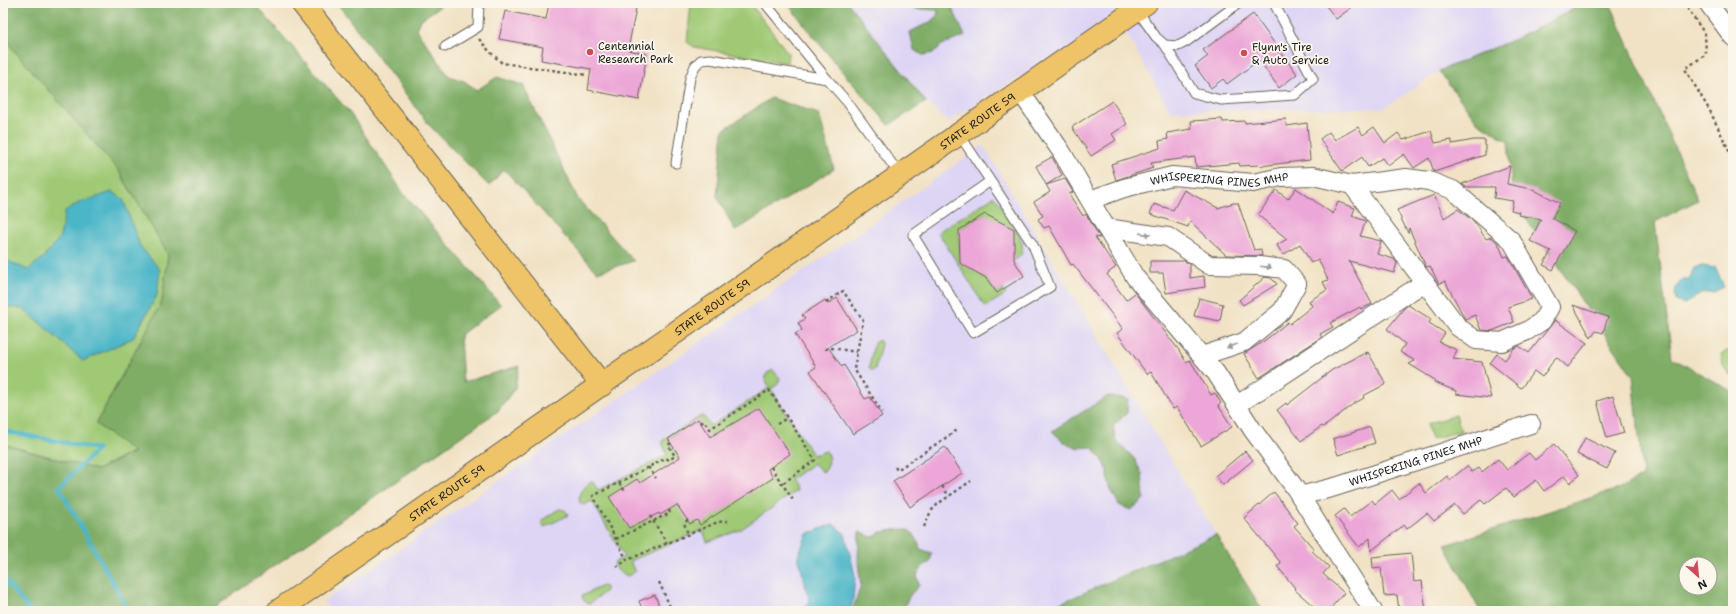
<svg xmlns="http://www.w3.org/2000/svg" width="1736" height="614" font-family="'Shantell Sans',sans-serif">
<style>
.built{fill:#ded5f5}
.green{fill:#9fc975;stroke:#5e7248}
.forest{fill:#7fad66;stroke:#4e6441;fill-rule:evenodd}
.water{fill:#4bb6c8;stroke:#346972}
.lines{fill:none;stroke-linecap:round;stroke-linejoin:round}
.stream{stroke:#4bb6c8;stroke-width:4.5}
.building{fill:#eca6d7}
.service-casing{stroke:#676157;stroke-width:11}
.minor-casing{stroke:#676157;stroke-width:20}
.primary-casing{stroke:#676157;stroke-width:24}
.path{stroke:#676157;stroke-width:2.5;stroke-dasharray:3 3;stroke-linecap:butt}
.service{stroke:#fff;stroke-width:9}
.minor{stroke:#fff;stroke-width:18}
.primary{stroke:#efc469;stroke-width:22}
.oneway{fill:#999}
.poi-dot{fill:#d1495b;stroke:#fbf7ec;stroke-width:1.5}
.labels{text-anchor:middle;stroke-width:3.5;stroke-linejoin:round;paint-order:stroke}
.poi-label{font-size:11px;fill:#1c1c1c;stroke:#fbf7ec;text-anchor:start}
.street-label{font-size:11px;fill:#1c1c1c;stroke:#fbf7ec}
</style>
<rect width="100%" height="100%" fill="#fbf7ec"/>
<filter id="ink" filterUnits="userSpaceOnUse"><feTurbulence type="fractalNoise" baseFrequency=".025" numOctaves="2"/><feDisplacementMap in="SourceGraphic" scale="8" xChannelSelector="R" yChannelSelector="G"/><feConvolveMatrix kernelMatrix="1 2 1 2 8 2 1 2 1" color-interpolation-filters="sRGB"/></filter>
<filter id="wash" filterUnits="userSpaceOnUse"><feTurbulence type="fractalNoise" baseFrequency=".012" numOctaves="4" result="noise"/><feDisplacementMap in="SourceGraphic" scale="16" xChannelSelector="R" yChannelSelector="G"/><feGaussianBlur stdDeviation="0.9" result="paint"/><feColorMatrix in="noise" values="0 0 0 0 0 0 0 0 0 0 0 0 0 0 0 0 0 1.4 0 .05"/><feComposite in="paint" operator="in"/></filter>
<g filter="url(#wash)">
<rect width="100%" height="100%" fill="#f1e2c5"/>
<path class="built" d="M 848,3 L 1583,3 L 1517,38 L 1439,71 L 1384,108 L 1170,111 L 1120,22 L 1028,86 L 1022,75 L 948,122 L 926,102 Z
M 983,145 L 1216,535 L 1042,611 L 332,611 L 323,602 L 854,236 Z"/>
<path class="green" d="M 691,3 L 750,3 L 788,53 L 787,63 L 694,47 L 687,42 Z
M 3,30 L 13,48 L 119,171 L 168,254 L 162,302 L 96,423 L 134,451 L 97,470 L 3,444 Z
M 994,196 C 1002,208 1039,251 1014,260 L 985,214 L 959,230 L 960,262 L 986,278 L 997,293 L 1003,289 L 1006,294 L 985,307 L 938,232 Z
M 877,341 L 880,341 L 881,344 L 875,369 L 872,371 L 869,368 L 874,343 Z
M 1733,348 L 1733,376 L 1730,375 L 1723,366 L 1721,354 Z
M 773,370 L 780,378 L 778,384 L 771,389 L 813,455 L 826,451 C 830,459 830,464 824,472 L 820,470 L 814,463 L 790,480 L 795,487 L 796,491 L 740,530 L 707,542 L 703,530 L 630,561 L 635,572 L 628,576 L 619,572 L 614,565 L 615,562 L 624,557 L 592,501 L 584,505 L 580,503 C 577,495 583,483 592,481 L 598,490 L 667,455 L 662,441 L 701,416 L 704,417 L 711,426 L 769,388 L 765,378 L 767,373 Z
M 1456,415 L 1461,431 L 1431,439 L 1427,424 Z
M 559,509 L 565,510 L 568,514 L 567,516 L 544,527 L 542,525 L 542,520 Z
M 602,586 L 606,587 L 606,591 L 589,604 L 584,601 L 582,596 Z"/>
<path class="forest" d="M 3,3 L 126,3 L 126,7 L 134,3 L 254,3 L 350,113 L 404,194 L 501,305 L 460,335 L 463,382 L 519,366 L 515,388 L 498,411 L 209,611 L 3,611 L 3,444 L 97,470 L 134,452 L 96,424 L 162,302 L 168,254 L 119,171 L 12,48 L 3,30 Z
M 337,3 L 445,3 L 420,20 L 416,29 L 449,76 L 464,81 L 477,90 L 497,77 L 523,85 L 578,199 L 634,261 L 597,272 L 504,169 L 489,186 L 429,125 Z
M 787,3 L 848,3 L 926,102 L 889,125 L 839,68 Z
M 910,3 L 950,3 L 965,36 L 942,45 L 933,53 L 923,55 L 914,50 L 910,32 L 930,22 L 937,16 L 938,10 L 915,9 Z
M 1585,3 L 1610,3 L 1698,200 L 1655,222 L 1672,358 L 1733,392 L 1733,611 L 1480,611 L 1445,545 L 1618,489 L 1643,476 L 1633,376 L 1513,200 L 1508,141 L 1478,123 L 1439,71 L 1517,38 ZM 1686,564 L 1710,564 L 1710,588 L 1686,588 Z
M 771,98 L 819,114 L 834,169 L 735,231 L 717,196 L 723,130 Z
M 1108,396 L 1128,399 L 1127,413 L 1113,426 L 1116,441 L 1134,458 L 1142,474 L 1144,499 L 1131,510 L 1119,505 L 1110,488 L 1107,469 L 1104,462 L 1092,447 C 1068,449 1069,446 1052,431 Z
M 901,529 C 914,529 917,538 920,549 L 932,553 L 930,562 L 923,566 L 917,575 L 919,586 L 910,595 L 902,611 L 852,611 L 861,586 L 858,563 L 859,532 L 872,537 L 876,536 L 880,532 Z
M 1216,535 L 1263,611 L 1042,611 Z"/>
<path class="water" d="M 112,192 L 123,199 L 140,246 L 160,270 L 157,295 L 133,338 L 83,361 L 24,309 L 3,306 L 3,259 L 28,270 L 44,257 L 60,237 L 65,211 L 79,203 Z
M 1702,266 L 1716,268 L 1724,287 L 1714,292 L 1703,293 L 1684,304 L 1676,300 C 1674,290 1676,286 1683,279 L 1689,279 L 1694,268 Z
M 833,524 L 845,534 L 853,567 L 855,576 L 853,600 L 850,611 L 800,611 L 808,604 L 809,600 L 798,556 L 807,534 Z"/>
<g class="lines">
<path class="stream" d="M 3,431 L 98,449 L 59,487 L 129,611
M 3,578 L 30,611"/>
</g>
<g id="blocks">
<path class="building" d="M 549,3 L 637,3 L 628,50 L 647,54 L 639,100 L 588,90 L 591,69 L 541,60 L 543,47 L 499,39 L 505,11 L 546,19 Z
M 1324,3 L 1358,3 L 1336,19 Z
M 1253,14 L 1297,74 L 1279,88 L 1259,60 L 1227,84 L 1223,79 L 1211,88 L 1195,66 L 1208,56 L 1203,50 Z
M 1112,101 L 1127,124 L 1112,134 L 1116,140 L 1091,156 L 1072,127 Z
M 1222,119 L 1223,122 L 1245,121 L 1245,123 L 1286,119 L 1287,126 L 1307,123 L 1310,160 L 1260,166 L 1259,165 L 1240,166 L 1239,163 L 1196,167 L 1195,157 L 1151,163 L 1153,168 L 1116,180 L 1111,164 L 1160,148 L 1159,141 L 1168,139 L 1167,133 L 1192,129 L 1191,121 Z
M 1358,127 L 1363,135 L 1374,127 L 1385,143 L 1398,133 L 1403,140 L 1431,131 L 1435,143 L 1452,140 L 1452,144 L 1474,140 L 1485,140 L 1485,155 L 1434,172 L 1429,158 L 1414,168 L 1404,154 L 1388,166 L 1382,158 L 1368,167 L 1362,157 L 1342,171 L 1320,139 L 1329,132 L 1335,140 Z
M 1052,157 L 1062,175 L 1046,185 L 1065,179 L 1067,182 L 1073,192 L 1069,194 L 1083,216 L 1086,214 L 1100,238 L 1095,237 L 1116,267 L 1107,274 L 1126,300 L 1135,293 L 1178,349 L 1186,362 L 1190,360 L 1211,395 L 1215,393 L 1221,403 L 1218,405 L 1232,427 L 1201,446 L 1177,407 L 1173,409 L 1151,372 L 1147,374 L 1117,333 L 1123,329 L 1073,264 L 1071,265 L 1049,226 L 1044,228 L 1038,219 L 1043,216 L 1034,202 L 1050,192 L 1036,166 Z
M 1510,166 L 1507,184 L 1536,190 L 1536,191 L 1560,203 L 1552,218 L 1575,231 L 1553,270 L 1543,265 L 1551,251 L 1530,241 L 1541,219 L 1518,215 L 1519,212 L 1511,210 L 1513,201 L 1494,198 L 1495,187 L 1466,187 L 1462,184 Z
M 1296,188 L 1333,214 L 1338,202 L 1355,208 L 1352,216 L 1366,221 L 1360,236 L 1381,241 L 1377,254 L 1394,259 L 1397,263 L 1394,273 L 1349,261 L 1372,304 L 1361,309 L 1360,307 L 1330,323 L 1333,327 L 1320,334 L 1322,337 L 1259,378 L 1244,354 L 1264,341 L 1288,322 L 1290,324 L 1312,306 L 1309,301 L 1327,290 L 1323,282 L 1328,280 L 1318,259 L 1311,263 L 1300,244 L 1283,255 L 1277,245 L 1287,239 L 1258,215 L 1276,190 L 1288,199 Z
M 1184,190 L 1218,208 L 1233,203 L 1238,203 L 1254,250 L 1261,249 L 1262,256 L 1226,255 L 1190,221 L 1188,227 L 1150,214 L 1154,204 L 1173,210 Z
M 1434,195 L 1444,218 L 1458,209 L 1475,223 L 1486,239 L 1491,237 L 1498,243 L 1504,257 L 1508,256 L 1532,299 L 1508,307 L 1514,322 L 1492,331 L 1481,330 L 1475,315 L 1465,319 L 1445,281 L 1439,284 L 1430,266 L 1426,267 L 1409,228 L 1408,233 L 1397,210 Z
M 985,214 L 1014,229 L 1014,260 L 1024,276 L 997,293 L 986,278 L 960,263 L 959,230 Z
M 1150,261 L 1185,261 L 1190,265 L 1190,278 L 1204,276 L 1205,287 L 1166,293 L 1163,273 L 1150,273 Z
M 1265,277 L 1271,278 L 1277,284 L 1243,305 L 1239,300 Z
M 837,298 L 857,330 L 828,347 L 842,367 L 844,365 L 865,399 L 870,397 L 882,416 L 853,434 L 810,371 L 816,367 L 795,334 L 802,330 L 798,323 L 805,319 L 802,315 L 825,300 L 827,304 Z
M 1199,298 L 1223,304 L 1220,321 L 1194,316 Z
M 1408,305 L 1431,319 L 1429,323 L 1445,333 L 1439,342 L 1457,350 L 1453,359 L 1482,362 L 1491,398 L 1456,394 L 1456,391 L 1434,382 L 1435,380 L 1409,364 L 1415,361 L 1400,352 L 1405,344 L 1387,329 L 1404,308 Z
M 1573,305 L 1608,317 L 1603,333 L 1596,331 L 1591,338 Z
M 1555,320 L 1587,343 L 1568,367 L 1556,357 L 1542,377 L 1534,371 L 1521,388 L 1490,363 L 1497,354 L 1505,360 L 1514,348 L 1519,346 L 1529,353 Z
M 1367,352 L 1366,355 L 1368,352 L 1386,384 L 1363,396 L 1364,398 L 1353,404 L 1328,424 L 1323,427 L 1322,426 L 1301,441 L 1277,410 L 1286,403 L 1287,405 L 1332,370 Z
M 1613,396 L 1624,433 L 1607,438 L 1597,401 Z
M 759,408 L 790,454 L 768,469 L 773,478 L 700,525 L 697,520 L 690,524 L 677,505 L 660,515 L 659,513 L 629,528 L 609,497 L 637,479 L 640,483 L 680,457 L 668,439 L 698,419 L 710,437 Z
M 1370,427 L 1375,443 L 1338,455 L 1333,439 Z
M 1585,438 L 1615,453 L 1607,469 L 1577,454 Z
M 1554,444 L 1579,475 L 1570,483 L 1564,476 L 1544,491 L 1536,480 L 1514,497 L 1506,488 L 1485,504 L 1481,500 L 1463,514 L 1455,505 L 1434,521 L 1427,513 L 1407,529 L 1404,525 L 1371,551 L 1370,538 L 1359,547 L 1335,516 L 1344,509 L 1350,517 L 1372,500 L 1375,504 L 1392,490 L 1399,499 L 1419,483 L 1426,493 L 1447,476 L 1450,480 L 1467,466 L 1472,472 L 1479,468 L 1482,472 L 1498,459 L 1507,470 L 1529,453 L 1535,460 Z
M 945,447 L 962,473 L 910,507 L 893,481 Z
M 1245,451 L 1253,460 L 1223,485 L 1215,476 Z
M 1274,492 L 1298,523 L 1294,526 L 1314,549 L 1312,551 L 1329,567 L 1323,574 L 1344,593 L 1328,611 L 1319,611 L 1294,589 L 1295,588 L 1277,566 L 1281,563 L 1244,518 Z
M 1411,553 L 1414,582 L 1422,581 L 1426,611 L 1399,611 L 1397,595 L 1384,596 L 1381,567 L 1373,568 L 1372,557 Z
M 655,595 L 661,611 L 643,611 L 639,601 Z"/>
</g>
</g>
<g filter="url(#ink)">
<use href="#blocks" fill-opacity="0" stroke="#676157" stroke-width="1"/>
<g class="lines">
<g class="service-casing">
<path id="service" d="M 765,3 L 827,79
M 1137,10 L 1156,37 L 1165,45 L 1178,46 L 1186,42 L 1239,3
M 1165,45 L 1194,93 L 1221,100 L 1295,95 L 1313,79 L 1274,3
M 445,47 L 478,27 L 479,3
M 959,134 L 1033,245 L 1050,287 L 973,333 L 913,235 L 989,182
M 676,163 L 690,78 L 695,66 L 701,60 L 710,59 L 827,79 L 848,103 L 900,175"/>
</g>
<g class="minor-casing">
<g id="minor">
<path d="M 1708,3 L 1733,37"/>
<path d="M 1020,91 L 1061,151 L 1135,277 L 1216,373 L 1252,429 L 1295,488 L 1373,611"/>
<path d="M 1406,178 L 1429,181 L 1453,190 L 1511,240 L 1550,307 L 1542,321 L 1527,331 L 1502,342 L 1476,340 L 1458,327 L 1352,185 Z"/>
<path id="s1" d="M 1090,200 L 1124,188 L 1172,176 L 1253,183 L 1281,177 L 1313,176 L 1352,185"/>
<path d="M 1106,228 L 1168,237 L 1209,265 L 1259,266 L 1284,269 L 1297,284 L 1282,311 L 1244,342 L 1202,356"/>
<path d="M 1237,405 L 1425,282"/>
<path id="s2" d="M 1300,496 L 1335,487 L 1531,424"/>
</g>
</g>
<g class="primary-casing">
<g id="primary">
<path d="M 302,3 L 602,385"/>
<path id="s3" d="M 278,611 L 1146,3"/>
</g>
</g>
<path class="path" d="M 1635,3 L 1637,6 L 1642,3
M 1684,3 L 1705,34 L 1706,54 L 1685,69 L 1710,111 L 1733,159
M 479,39 L 490,52 L 502,63 L 587,75
M 826,302 L 843,291 L 863,320 L 854,369 L 882,412
M 825,349 L 832,348 L 857,352
M 701,423 L 704,421 L 710,429 L 769,390 L 815,460 L 782,484
M 777,424 L 787,418
M 671,443 L 668,445 L 675,456 L 669,460 L 666,458 L 593,496 L 627,560 L 718,522 L 728,521
M 648,467 L 656,478
M 771,467 L 793,500
M 895,467 L 897,470 L 959,429
M 619,483 L 625,491
M 942,486 L 949,496
M 650,516 L 667,543
M 688,520 L 684,523 L 688,534
M 924,527 L 931,511 L 939,503 L 971,481
M 616,539 L 670,513 L 669,510
M 616,567 L 627,560
M 659,582 L 672,611"/>
<use href="#service" class="service"/>
<use href="#minor" class="minor"/>
<use href="#primary" class="primary"/>
</g>
<defs><path id="oneway-solid" d="M-6-.8H1V-3.2L6.5 0L1 3.2V.8H-6Z"/></defs>
<g class="oneway">
<use href="#oneway-solid" transform="translate(1145 234) rotate(8)"/>
<use href="#oneway-solid" transform="translate(1266 267) rotate(7)"/>
<use href="#oneway-solid" transform="translate(1232 346) rotate(161)"/>
</g>
</g>
<g class="poi-dot">
<circle cx="590" cy="52" r="4"/>
<circle cx="1244" cy="53" r="4"/>
</g>
<g class="labels">
<g class="poi-label">
<text x="598" y="50">Centennial<tspan x="598" dy="13">Research Park</tspan></text>
<text x="1252" y="51">Flynn's Tire<tspan x="1252" dy="13">&amp; Auto Service</tspan></text>
</g>
<g class="street-label">
<text dy="4" stroke="none"><textPath href="#s3" startOffset="854">STATE ROUTE 59</textPath></text>
<text dy="4" stroke="none"><textPath href="#s1" startOffset="133">WHISPERING PINES MHP</textPath></text>
<text dy="4" stroke="none"><textPath href="#s3" startOffset="530">STATE ROUTE 59</textPath></text>
<text dy="4" stroke="none"><textPath href="#s2" startOffset="121">WHISPERING PINES MHP</textPath></text>
<text dy="4" stroke="none"><textPath href="#s3" startOffset="206">STATE ROUTE 59</textPath></text>
</g>
</g>
<rect width="1736" height="614" fill="none" stroke="#fbf7ec" stroke-width="16"/>
<g transform="translate(1698 576) rotate(153)"><circle r="19" fill="#fbf7ec" stroke="#a29f99"/>
<path d="M0-3L7 15L0 10L-7 15Z" fill="#d1495b"/>
<text y="-6" font-size="11" font-weight="bold" text-anchor="middle" fill="#1c1c1c">N</text>
</g>
</svg>
